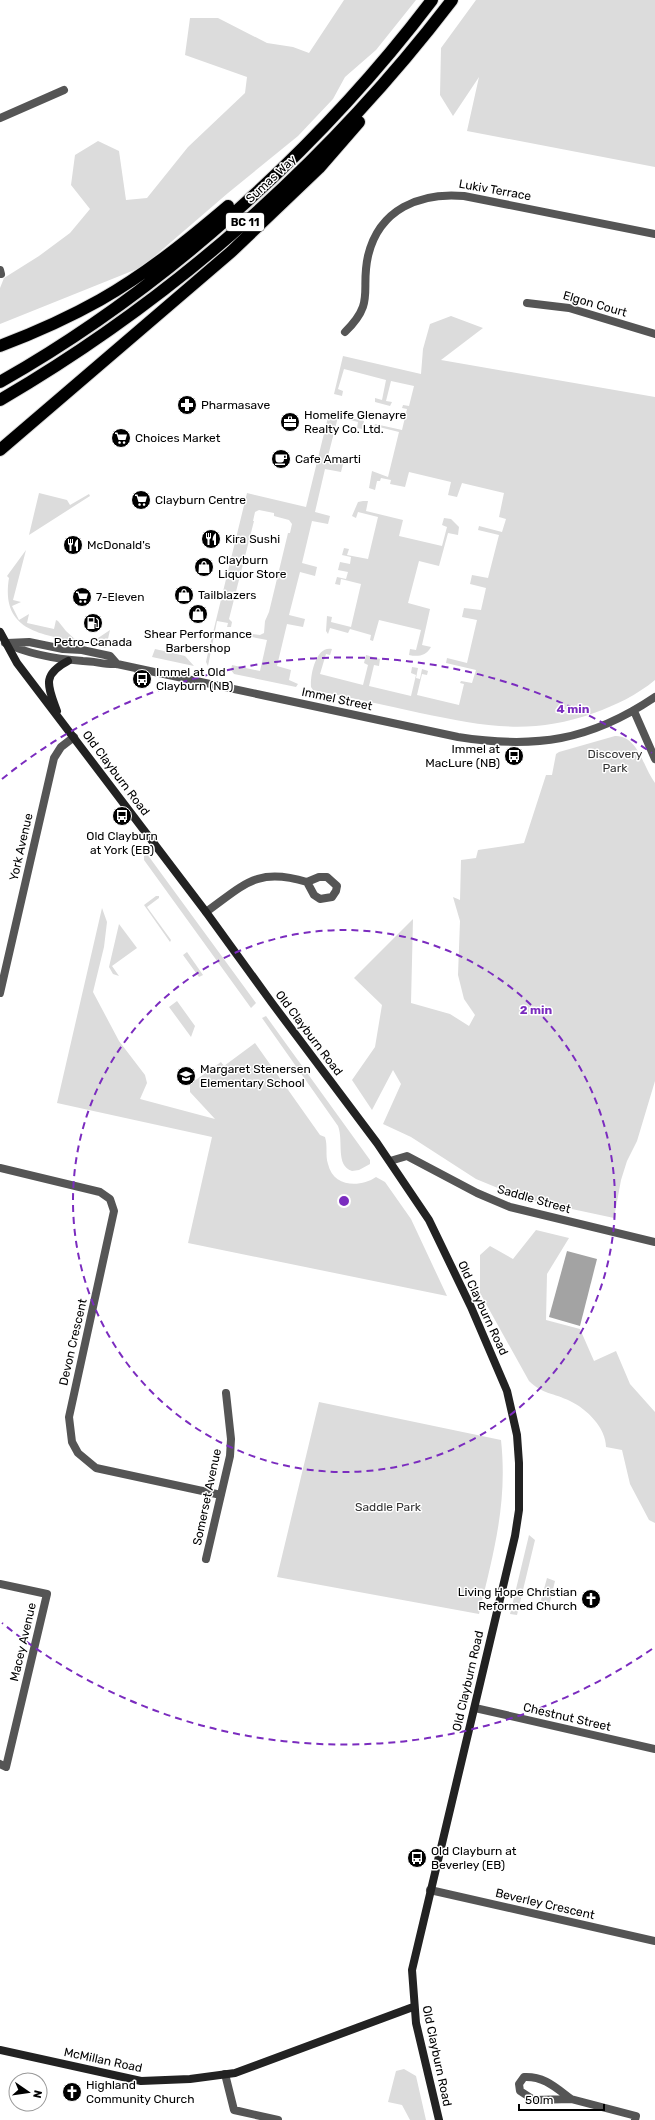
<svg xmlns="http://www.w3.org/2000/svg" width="655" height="2120" font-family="Rubik,sans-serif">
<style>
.green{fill:#dcdcdc}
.water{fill:#a3a3a3}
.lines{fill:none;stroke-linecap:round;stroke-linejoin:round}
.motorway-casing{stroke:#dbdbdb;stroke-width:14}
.minor{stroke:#555;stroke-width:8}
.tertiary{stroke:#555;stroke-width:8}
.secondary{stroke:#222;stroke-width:8}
.motorway{stroke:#000;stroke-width:12}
.ring{fill:none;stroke:#7b2cbf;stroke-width:2;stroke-dasharray:7 5}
.labels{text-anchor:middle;stroke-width:3;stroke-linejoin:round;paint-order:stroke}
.shield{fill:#fff;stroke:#4c4c4c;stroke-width:1}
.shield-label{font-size:11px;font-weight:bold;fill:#000}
.street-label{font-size:12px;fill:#000;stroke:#fff}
.poi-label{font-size:12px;fill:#000;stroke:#fff;text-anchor:start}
.park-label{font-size:12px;fill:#333;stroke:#fff}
.centre{fill:#7b2cbf;stroke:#fff;stroke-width:2}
.ring-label{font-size:12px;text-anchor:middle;font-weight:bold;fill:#7b2cbf;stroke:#fff;stroke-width:3;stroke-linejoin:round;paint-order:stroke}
</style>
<rect width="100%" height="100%" fill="#fff"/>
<path class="green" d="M 344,0 L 416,0 L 376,50 L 345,77 L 333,99 L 298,136 L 228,193 L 142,267 L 0,324 L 0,288 L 4,278 L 39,256 L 70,233 L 90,209 L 71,185 L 75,155 L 98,141 L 119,151 L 126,200 L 147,198 L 188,147 L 245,93 L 247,77 L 185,55 L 190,18 L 218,18 L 267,43 L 293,47 L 309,53 Z
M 476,0 L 655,0 L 655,167 L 467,131 L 479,77 L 453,116 L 440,95 L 441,48 Z
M 451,316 L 483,328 L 441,360 L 655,397 L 655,680 C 637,695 616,705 594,713 C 530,736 484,726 420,713 C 384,705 349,697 313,690 L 311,687 C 310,675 316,645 332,649 L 330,655 L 326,654 L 320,674 L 363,685 L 368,665 L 364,663 L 366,655 L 380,659 L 379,666 L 374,665 L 369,686 L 411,696 L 416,675 L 411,673 L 412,667 L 418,668 L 416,678 L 420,679 L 422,669 L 428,671 L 427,675 L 422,674 L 417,695 L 459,705 L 464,684 L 460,683 L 461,681 L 472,683 L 476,670 L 446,663 L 447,658 L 467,663 L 477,620 L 462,617 L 464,608 L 481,610 L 486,588 L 470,584 L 472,575 L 488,578 L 499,535 L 478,530 L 479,526 L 502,532 L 506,519 L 499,517 L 504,493 L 462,483 L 457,497 L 448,495 L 451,482 L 409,472 L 405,487 L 390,484 L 391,480 L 381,478 L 380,481 L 377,481 L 375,490 L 369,488 L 372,471 L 388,477 L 399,432 L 379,427 L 377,433 L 373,432 L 375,424 L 402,430 L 407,409 L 402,408 L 403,405 L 409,406 L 414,386 L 391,381 L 386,401 L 392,402 L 390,406 L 375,402 L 375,398 L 382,400 L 386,380 L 344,369 L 338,389 L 343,391 L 342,396 L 334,394 L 343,356 L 421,374 L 423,349 L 430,324 Z
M 329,413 L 364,421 L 362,429 L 357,428 L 358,422 L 338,417 L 327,460 L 343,464 L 341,472 L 325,469 L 315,512 L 330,516 L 328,524 L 312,521 L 302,563 L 317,567 L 315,576 L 300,572 L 289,615 L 305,619 L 303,627 L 287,624 L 277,666 L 291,670 L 289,680 L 298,684 L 296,687 L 234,674 L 231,670 L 232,665 L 260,671 L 267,640 L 252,637 L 252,634 L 260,635 L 264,633 L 265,621 L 269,612 L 288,533 L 290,533 L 292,524 L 289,520 L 274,516 L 274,513 L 259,510 L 255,512 L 253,521 L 254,521 L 229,619 L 232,622 L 231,627 L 227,627 L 228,623 L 217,621 L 208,666 L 206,662 L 208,653 L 247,493 L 306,507 Z
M 39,493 L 67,500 L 70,505 L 89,494 L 90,496 L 29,535 Z
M 363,501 L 368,501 L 366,511 L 403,520 L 399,536 L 442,546 L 447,527 L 442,525 L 444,518 L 451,519 L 459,527 L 458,535 L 448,533 L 439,566 L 419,561 L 408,603 L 430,609 L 422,645 L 431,647 C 426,656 418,657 409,655 L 410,649 L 416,650 L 421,630 L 379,620 L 373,641 L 370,640 L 371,635 L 350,629 L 348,633 L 330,628 L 328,634 L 326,631 L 327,616 L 332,617 L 331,622 L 351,627 L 361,584 L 341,579 L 340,585 L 335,584 L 337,577 L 346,579 L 348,572 L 338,570 L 340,562 L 350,564 L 351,557 L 342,555 L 344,548 L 349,549 L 347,555 L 368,559 L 378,517 L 358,512 L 356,518 L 352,516 L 358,502 Z
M 26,550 L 13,600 L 21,602 L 12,606 L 19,620 L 29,614 L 27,623 L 54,629 L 56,620 L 58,621 L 66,631 L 78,642 C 43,634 0,632 9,578 L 7,576 Z
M 110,630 L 106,648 L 89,644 Z
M 155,649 L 185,656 L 194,666 L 152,657 Z
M 615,736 C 638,735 643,767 655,783 L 655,1081 L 637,1141 L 627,1161 L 621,1180 L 614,1218 L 525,1199 L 476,1179 L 411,1137 L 383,1124 L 401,1084 L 393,1070 L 372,1110 L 352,1080 L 375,1047 L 382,1005 L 354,978 L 413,919 L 411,1003 L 450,1014 L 469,1026 L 475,1015 L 464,999 L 458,975 L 460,921 L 453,897 L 460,900 L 461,860 L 476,858 L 478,850 L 524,843 L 546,775 L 552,775 L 556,754 L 559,752 Z
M 147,854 L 256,1003 L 251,1008 L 144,860 L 144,856 Z
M 156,896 L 159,896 L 159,898 L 147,907 L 171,940 L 170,942 L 144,905 Z
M 102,908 L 107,922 L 104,947 L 93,992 L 119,1041 L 145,1075 L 147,1083 L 140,1099 L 215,1119 L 190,1092 L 190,1084 L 221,1062 L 224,1066 L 255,1043 L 320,1135 L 325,1137 C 328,1146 325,1155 328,1164 C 333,1187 360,1188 376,1177 L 385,1182 L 411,1219 L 447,1296 L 188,1243 L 212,1137 L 57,1103 Z
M 119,924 L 137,948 L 112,966 L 119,976 L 113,974 L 109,967 Z
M 187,952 L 203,975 L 199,977 L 183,955 Z
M 177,1001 L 195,1026 L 191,1037 L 169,1007 Z
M 266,1016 L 370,1160 L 370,1164 L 359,1170 L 352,1171 C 335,1165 344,1142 338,1126 L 262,1018 Z
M 536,1230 L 569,1238 L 547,1274 L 546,1320 L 580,1329 L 594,1361 L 616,1351 L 630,1384 L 655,1412 L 655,1523 L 649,1520 L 630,1484 L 622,1450 L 606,1447 C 606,1428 587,1409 570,1401 C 554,1393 542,1394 529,1381 L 480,1293 L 480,1255 L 490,1246 L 513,1259 Z
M 319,1402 L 501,1440 C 508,1504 493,1554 479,1614 L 277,1577 Z
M 529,1535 L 535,1540 L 517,1615 L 510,1614 Z
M 547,1578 L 555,1581 L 548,1610 L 539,1607 Z
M 404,2069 L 416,2076 L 426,2120 L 410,2120 L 402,2105 L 388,2102 L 396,2071 Z"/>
<path class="water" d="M 567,1251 L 597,1259 L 580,1326 L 549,1317 Z"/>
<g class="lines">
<g class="motorway-casing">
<path id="motorway" d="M 0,346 C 34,333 68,318 100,300 C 146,274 188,240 228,206
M 0,382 C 163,290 319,149 432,0
M 0,400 C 175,298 329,161 452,0
M 0,450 L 231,252 L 319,168 L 359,122"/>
</g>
<path class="minor" d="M 0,118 L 64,90
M 0,270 L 1,274
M 527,303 L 569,308 L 655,334
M 345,332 C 376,302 360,291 368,256 C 379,209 420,192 464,196 L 655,234
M 206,912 C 245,884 257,867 307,882 L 314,895 L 320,899 L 332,897 L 336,891 L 337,886 L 327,877 L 319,877 L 307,882
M 0,993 L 54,758 L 61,747 L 74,737
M 0,1168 L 100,1192 L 110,1199 L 114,1211 L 69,1417 L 72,1442 L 78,1453 L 96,1468 L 221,1495
M 206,1559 L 230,1456 L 231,1439 L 226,1393
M 0,1584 L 47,1594 L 6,1767 L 0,1764
M 475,1708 L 655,1749
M 430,1890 L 655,1941
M 225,2074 L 234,2110 L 278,2120
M 571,2099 C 555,2087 544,2076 524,2077 L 519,2084 L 520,2091 L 534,2100 L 571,2099 L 636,2116 L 635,2120"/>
<path class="tertiary" d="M 5,643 C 30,655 56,659 83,661 C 95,661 105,665 117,664 L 458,737 C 535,749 590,741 655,697
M 7,643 L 29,642 L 63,649 L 82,650 L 110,656 L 117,664
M 634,711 L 655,759
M 390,1161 L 407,1156 L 477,1193 L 510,1207 L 655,1242"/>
<path class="secondary" d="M 0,632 L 17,663 L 206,912 L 272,1003 L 377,1143 L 429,1220 L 471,1307 L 507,1391 L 517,1435 L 519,1463 L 519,1510 L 515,1536 L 412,1970 L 416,2023 L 439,2120
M 57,711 C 48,686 41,675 68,661
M 0,2050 L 141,2081 L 190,2079 L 235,2073 L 413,2007"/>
<use href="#motorway" class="motorway"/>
</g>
<g class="ring">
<circle cx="344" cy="1201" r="271"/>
<path d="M652 1649A543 543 0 0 1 2 1623M2 779A543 543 0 0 1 652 753"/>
</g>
<defs>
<g id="pharmacy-disc" transform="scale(1)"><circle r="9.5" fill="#000" stroke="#fff"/><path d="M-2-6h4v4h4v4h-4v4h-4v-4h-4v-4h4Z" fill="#fff"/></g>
<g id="office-disc" transform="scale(1)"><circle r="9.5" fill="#000" stroke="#fff"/><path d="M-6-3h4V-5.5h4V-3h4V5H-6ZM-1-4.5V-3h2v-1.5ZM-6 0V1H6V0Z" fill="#fff"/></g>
<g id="supermarket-disc" transform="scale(1)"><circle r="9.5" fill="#000" stroke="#fff"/><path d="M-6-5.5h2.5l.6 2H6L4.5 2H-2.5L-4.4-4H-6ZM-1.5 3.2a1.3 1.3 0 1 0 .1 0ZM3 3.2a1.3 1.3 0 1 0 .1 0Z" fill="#fff"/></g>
<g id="cafe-disc" transform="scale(1)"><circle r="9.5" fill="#000" stroke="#fff"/><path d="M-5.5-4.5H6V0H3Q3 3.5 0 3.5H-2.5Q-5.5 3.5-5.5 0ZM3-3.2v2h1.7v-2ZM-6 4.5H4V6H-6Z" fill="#fff"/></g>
<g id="restaurant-disc" transform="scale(1)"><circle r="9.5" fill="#000" stroke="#fff"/><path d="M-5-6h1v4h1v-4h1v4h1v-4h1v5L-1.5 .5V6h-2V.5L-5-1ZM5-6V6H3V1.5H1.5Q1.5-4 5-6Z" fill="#fff"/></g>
<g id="shop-disc" transform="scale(1)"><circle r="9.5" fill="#000" stroke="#fff"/><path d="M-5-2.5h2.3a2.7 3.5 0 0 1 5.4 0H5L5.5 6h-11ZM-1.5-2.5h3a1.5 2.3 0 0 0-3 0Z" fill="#fff"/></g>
<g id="fuel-disc" transform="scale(1)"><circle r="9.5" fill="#000" stroke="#fff"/><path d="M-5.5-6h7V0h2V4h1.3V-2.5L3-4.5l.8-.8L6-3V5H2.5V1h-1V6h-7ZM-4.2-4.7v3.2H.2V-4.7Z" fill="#fff"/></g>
<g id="bus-disc" transform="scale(1)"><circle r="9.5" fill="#000" stroke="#fff"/><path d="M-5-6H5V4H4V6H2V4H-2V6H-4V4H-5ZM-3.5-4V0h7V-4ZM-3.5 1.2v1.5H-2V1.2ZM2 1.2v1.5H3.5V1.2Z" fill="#fff"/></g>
<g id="school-disc" transform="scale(1)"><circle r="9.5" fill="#000" stroke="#fff"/><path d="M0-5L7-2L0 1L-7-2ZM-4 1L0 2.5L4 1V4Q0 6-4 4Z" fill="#fff"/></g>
<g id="church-disc" transform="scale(1)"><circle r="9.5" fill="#000" stroke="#fff"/><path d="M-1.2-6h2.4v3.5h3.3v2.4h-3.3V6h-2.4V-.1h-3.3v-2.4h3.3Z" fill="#fff"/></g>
</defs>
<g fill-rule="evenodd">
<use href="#pharmacy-disc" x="187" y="405"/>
<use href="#office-disc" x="290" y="422"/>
<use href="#supermarket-disc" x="121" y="438"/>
<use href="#cafe-disc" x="281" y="459"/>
<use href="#supermarket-disc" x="141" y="500"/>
<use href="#restaurant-disc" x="211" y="539"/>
<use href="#restaurant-disc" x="73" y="545"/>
<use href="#shop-disc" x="204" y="567"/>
<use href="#shop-disc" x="184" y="595"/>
<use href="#supermarket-disc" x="82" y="597"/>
<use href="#shop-disc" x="198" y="614"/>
<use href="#fuel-disc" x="93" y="623"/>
<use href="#bus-disc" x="142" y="679"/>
<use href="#bus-disc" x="514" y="756"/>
<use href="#bus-disc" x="122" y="816"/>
<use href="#school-disc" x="186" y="1076"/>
<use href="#church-disc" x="591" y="1599"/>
<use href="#bus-disc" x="417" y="1858"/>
<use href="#church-disc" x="72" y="2092"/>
</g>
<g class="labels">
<rect class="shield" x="226" y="213" width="38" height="18" rx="3"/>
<g class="shield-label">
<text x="245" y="226">BC 11</text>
</g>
<g class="street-label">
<text transform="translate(271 179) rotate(-43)" y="4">Sumas Way</text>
<text transform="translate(495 190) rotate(10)" y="4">Lukiv Terrace</text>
<text transform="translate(595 304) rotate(16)" y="4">Elgon Court</text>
<text transform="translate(337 699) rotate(12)" y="4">Immel Street</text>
<text transform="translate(116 773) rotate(53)" y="4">Old Clayburn Road</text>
<text transform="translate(21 847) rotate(-77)" y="4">York Avenue</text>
<text transform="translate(309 1033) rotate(53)" y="4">Old Clayburn Road</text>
<text transform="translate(534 1199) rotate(16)" y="4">Saddle Street</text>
<text transform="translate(483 1308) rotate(65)" y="4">Old Clayburn Road</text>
<text transform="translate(73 1342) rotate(-77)" y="4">Devon Crescent</text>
<text transform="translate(207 1497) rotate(-78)" y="4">Somerset Avenue</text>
<text transform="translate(23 1642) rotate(-77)" y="4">Macey Avenue</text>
<text transform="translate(468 1681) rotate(-77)" y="4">Old Clayburn Road</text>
<text transform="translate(567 1717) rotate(13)" y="4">Chestnut Street</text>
<text transform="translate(545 1904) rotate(13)" y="4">Beverley Crescent</text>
<text transform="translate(437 2056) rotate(78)" y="4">Old Clayburn Road</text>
<text transform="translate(103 2060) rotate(12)" y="4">McMillan Road</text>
</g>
<g class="poi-label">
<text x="201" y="409">Pharmasave</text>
<text x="304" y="419">Homelife Glenayre<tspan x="304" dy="14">Realty Co. Ltd.</tspan></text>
<text x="135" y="442">Choices Market</text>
<text x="295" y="463">Cafe Amarti</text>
<text x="155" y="504">Clayburn Centre</text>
<text x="225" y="543">Kira Sushi</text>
<text x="87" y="549">McDonald's</text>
<text x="218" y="564">Clayburn<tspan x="218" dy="14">Liquor Store</tspan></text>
<text x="198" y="599">Tailblazers</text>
<text x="96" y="601">7-Eleven</text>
<text x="198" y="638" text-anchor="middle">Shear Performance<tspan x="198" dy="14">Barbershop</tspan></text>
<text x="93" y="646" text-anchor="middle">Petro-Canada</text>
<text x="156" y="676">Immel at Old<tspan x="156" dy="14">Clayburn (NB)</tspan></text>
<text x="500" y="753" text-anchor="end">Immel at<tspan x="500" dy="14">MacLure (NB)</tspan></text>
<text x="122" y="840" text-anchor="middle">Old Clayburn<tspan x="122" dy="14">at York (EB)</tspan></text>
<text x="200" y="1073">Margaret Stenersen<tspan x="200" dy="14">Elementary School</tspan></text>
<text x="577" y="1596" text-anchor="end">Living Hope Christian<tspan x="577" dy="14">Reformed Church</tspan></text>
<text x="431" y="1855">Old Clayburn at<tspan x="431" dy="14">Beverley (EB)</tspan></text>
<text x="86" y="2089">Highland<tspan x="86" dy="14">Community Church</tspan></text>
</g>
<g class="park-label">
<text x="615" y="758">Discovery<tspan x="615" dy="14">Park</tspan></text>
<text x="388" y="1511">Saddle Park</text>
</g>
</g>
<circle cx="344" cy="1201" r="6" class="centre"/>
<g class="ring-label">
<text x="573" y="713">4 min</text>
<text x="536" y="1014">2 min</text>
</g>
<g transform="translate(28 2092) rotate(103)"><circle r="19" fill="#ffffff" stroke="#999999"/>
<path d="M0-3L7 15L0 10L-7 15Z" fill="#000000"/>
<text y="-6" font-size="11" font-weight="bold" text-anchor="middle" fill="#000000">N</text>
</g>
<path d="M519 2104v6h85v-6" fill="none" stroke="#000000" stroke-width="2"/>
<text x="525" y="2104" font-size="12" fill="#000000" stroke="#ffffff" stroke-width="3" paint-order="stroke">50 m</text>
</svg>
